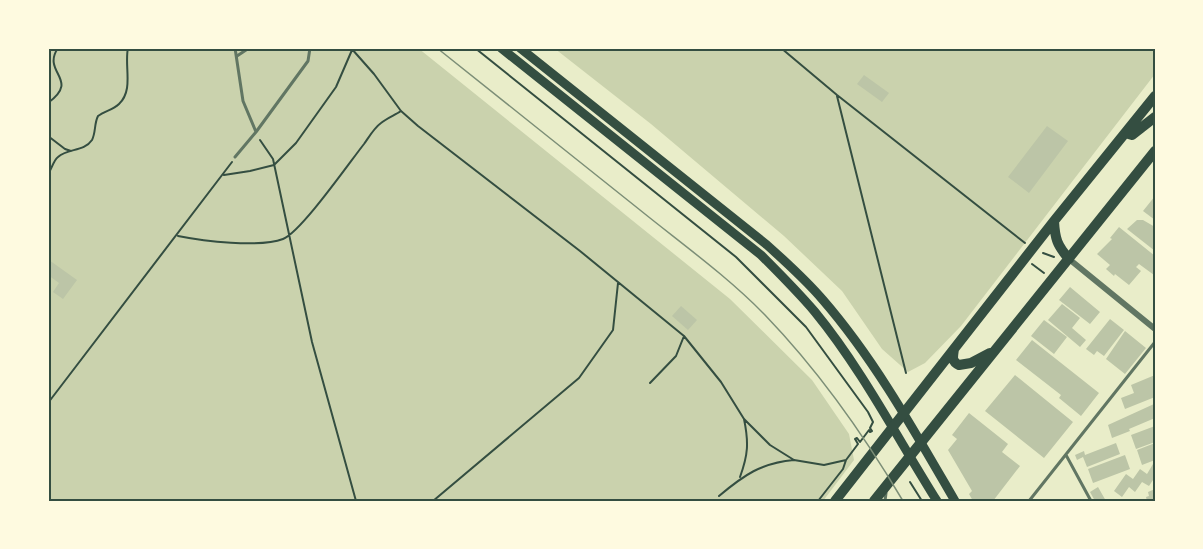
<svg xmlns="http://www.w3.org/2000/svg" width="1203" height="549" font-family="Inter,sans-serif">
<style>
.green{fill:#cad2ad}
.building{fill:#bcc5a7}
.lines{fill:none;stroke-linecap:round;stroke-linejoin:round}
.path{stroke:#344e41;stroke-width:2}
.service{stroke:#617663;stroke-width:3}
.minor{stroke:#617663;stroke-width:6}
.secondary{stroke:#344e41;stroke-width:9}
.trunk{stroke:#344e41;stroke-width:10}
.tram{stroke:#7c8e77;stroke-width:1.5}
.neatline{fill:none;stroke:#344e41;stroke-width:2}
</style>
<rect width="100%" height="100%" fill="#e9edc9"/>
<path class="green" d="M 48,48 L 418,48 L 730,299 L 812,380 L 849,434 L 854,460 L 823,501 L 48,501 Z
M 554,48 L 1155,48 L 1155,74 L 961,326 L 925,363 L 908,372 L 882,349 L 842,291 L 784,236 L 651,124 Z"/>
<path class="building" d="M 864,75 L 889,93 L 882,102 L 857,84 Z
M 1047,126 L 1068,141 L 1029,193 L 1008,177 Z
M 1155,196 L 1155,220 L 1143,211 Z
M 1137,220 L 1143,220 L 1155,227 L 1155,251 L 1127,229 Z
M 1119,227 L 1155,256 L 1154,275 L 1139,264 L 1136,267 L 1141,271 L 1129,285 L 1115,274 L 1114,276 L 1106,269 L 1110,265 L 1097,254 L 1112,239 L 1110,238 Z
M 49,260 L 77,280 L 63,299 L 53,292 L 59,283 L 48,275 Z
M 1070,287 L 1100,312 L 1090,324 L 1059,300 Z
M 1062,304 L 1080,318 L 1072,328 L 1086,340 L 1080,347 L 1048,320 Z
M 681,306 L 697,320 L 688,330 L 672,316 Z
M 1110,319 L 1124,330 L 1104,356 L 1097,351 L 1094,355 L 1086,349 Z
M 1044,320 L 1067,337 L 1054,354 L 1031,336 Z
M 1125,331 L 1146,348 L 1125,374 L 1106,359 Z
M 1032,340 L 1099,393 L 1081,416 L 1059,398 L 1061,395 L 1016,360 Z
M 1015,375 L 1073,422 L 1044,458 L 985,411 Z
M 1155,375 L 1155,397 L 1125,409 L 1121,398 L 1134,393 L 1131,385 Z
M 1154,404 L 1155,418 L 1129,429 L 1130,431 L 1112,438 L 1108,425 Z
M 969,413 L 1008,444 L 1002,452 L 1020,466 L 993,501 L 973,501 L 969,494 L 972,491 L 948,450 L 957,439 L 952,435 Z
M 1155,426 L 1155,442 L 1136,449 L 1131,435 Z
M 1116,443 L 1120,454 L 1087,467 L 1083,457 L 1077,460 L 1075,455 L 1084,451 L 1085,455 Z
M 1155,443 L 1155,460 L 1142,465 L 1137,450 Z
M 1125,455 L 1130,469 L 1093,483 L 1088,469 Z
M 1153,464 L 1155,477 L 1149,486 L 1142,482 L 1135,492 L 1129,487 L 1122,497 L 1114,491 L 1126,474 L 1133,479 L 1140,469 L 1147,474 Z
M 1098,487 L 1106,501 L 1095,501 L 1090,492 Z
M 1155,489 L 1155,501 L 1147,501 L 1146,497 L 1149,496 L 1148,492 Z"/>
<g class="lines">
<path class="path" d="M 351,48 L 374,74 L 401,111 L 418,126 L 580,251 L 684,336 L 721,382 L 744,419 L 770,445 L 794,460 L 824,465 L 846,460 L 858,444 L 855,439 L 857,438 L 860,442 L 869,430 L 870,432 L 872,431 L 870,428 L 873,422 L 868,412 L 806,327 L 736,257 L 475,48
M 781,48 L 837,95 L 1025,243
M 837,96 L 906,373
M 48,103 C 81,79 41,73 58,48
M 48,136 L 65,149 L 71,151
M 260,140 L 273,159 L 312,342 L 356,501
M 48,174 C 52,169 53,161 58,157 C 68,148 84,152 92,140 C 96,132 94,124 98,116 C 104,111 113,110 119,104 C 134,90 124,66 128,48
M 224,175 L 250,171 L 274,165 L 296,143 L 336,87 L 352,50
M 178,236 C 203,241 259,248 283,239 C 301,232 349,163 364,144 C 369,137 374,128 381,123 C 387,118 395,115 401,111
M 1043,253 L 1054,257
M 1032,264 L 1044,273
M 650,383 L 676,356 L 684,336
M 48,403 L 232,162
M 740,477 C 748,455 749,443 744,419
M 910,482 L 922,501
M 719,496 C 744,475 761,463 794,460
M 433,501 L 579,378 L 613,330 L 618,283
M 818,501 L 843,469 L 846,460"/>
<path class="service" d="M 237,56 L 249,48
M 256,132 L 308,61 L 310,48
M 235,157 L 256,132 L 243,101 L 235,48
M 1066,455 L 1091,501
M 885,501 L 886,493
M 1029,501 L 1155,342"/>
<path class="minor" d="M 1069,259 L 1155,329"/>
<path class="secondary" d="M 501,48 L 761,255 C 780,274 798,292 815,312 C 861,368 898,439 937,501
M 520,48 L 767,245 C 786,262 806,280 823,300 C 875,360 915,432 955,501"/>
<path class="trunk" d="M 1125,133 L 1132,135 L 1155,117
M 1054,221 C 1055,239 1057,245 1069,259
M 954,349 C 953,357 951,361 959,365 L 971,363 L 990,353
M 835,501 L 1054,221 L 1155,96
M 874,501 L 1155,151"/>
<path class="tram" d="M 437,48 C 505,102 572,156 640,210 C 682,244 727,276 765,315 C 818,370 864,435 903,501"/>
</g>
<rect width="1203" height="549" fill="none" stroke="#fefae0" stroke-width="99"/>
<rect x="50" y="50" width="1104" height="450" class="neatline"/>
</svg>
